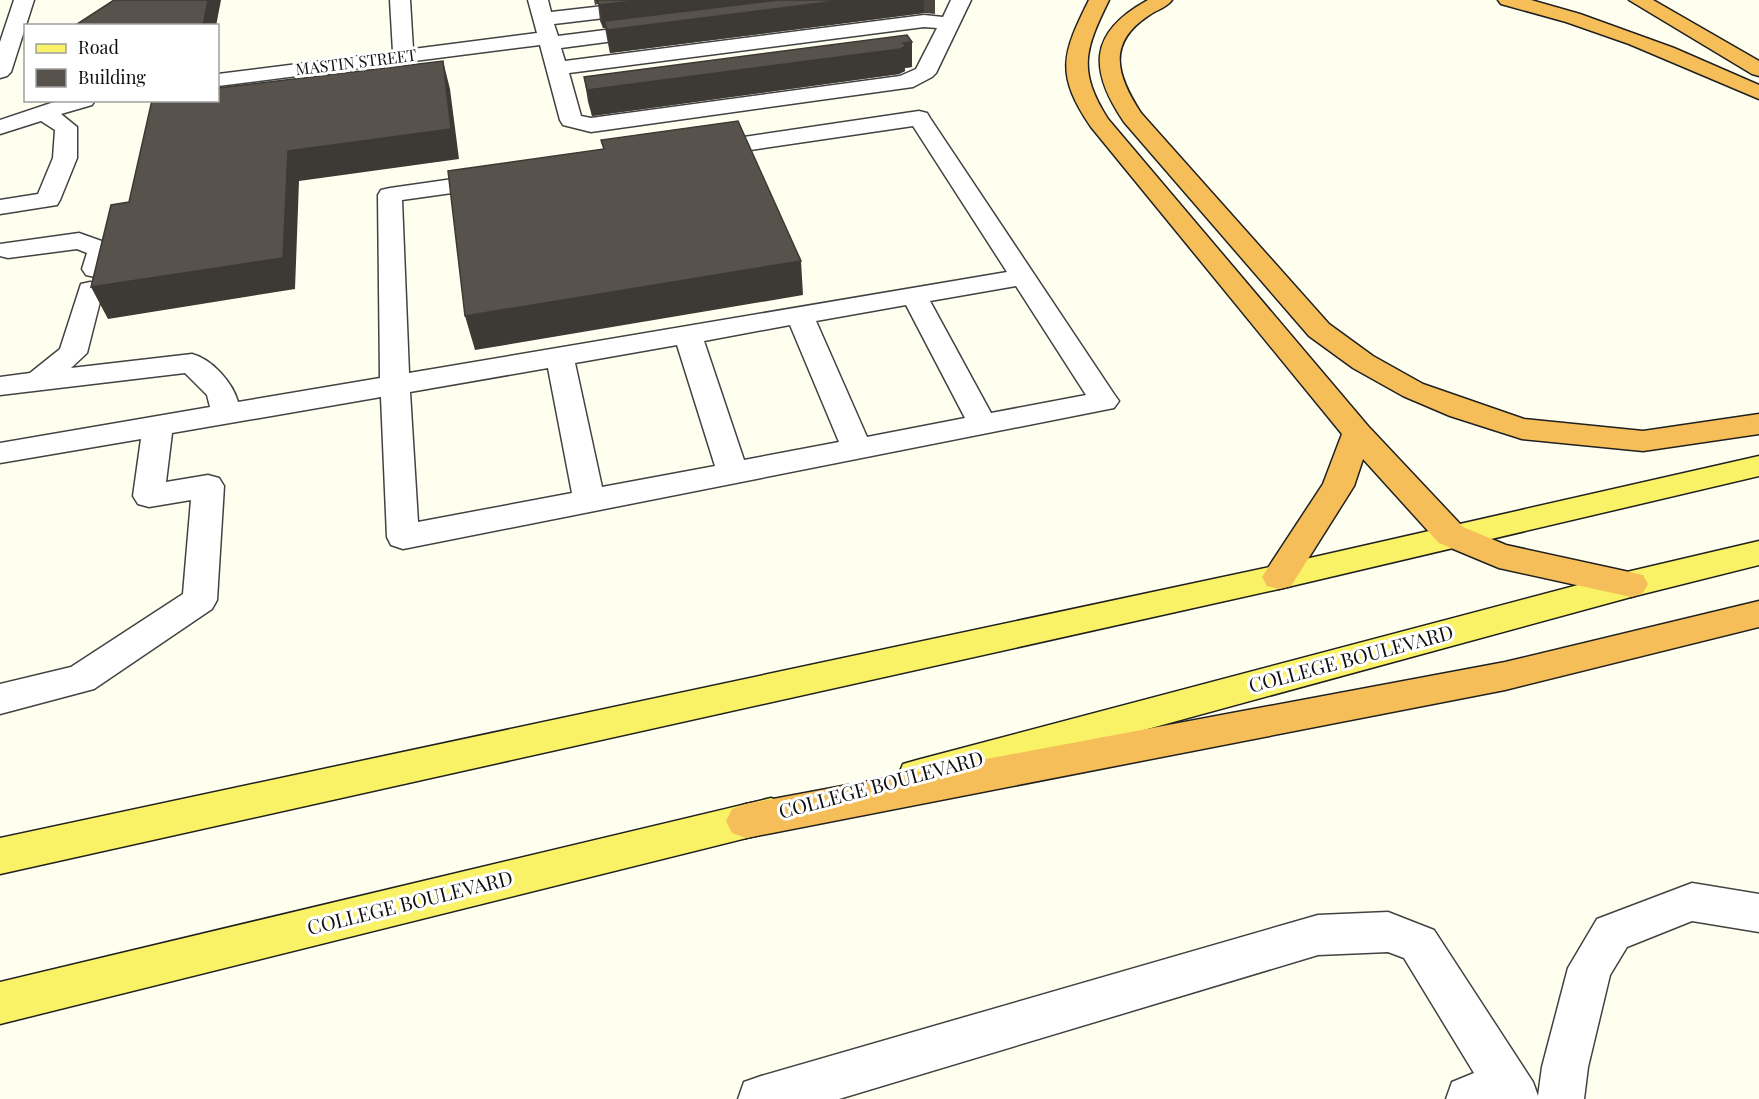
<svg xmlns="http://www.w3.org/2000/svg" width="1759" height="1099" font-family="'Playfair Display',serif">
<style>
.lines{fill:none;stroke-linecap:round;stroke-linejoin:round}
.minor-casing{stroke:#424242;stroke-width:3}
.major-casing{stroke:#202020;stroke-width:3}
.highway-casing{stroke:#202020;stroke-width:3}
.minor{fill:#fff;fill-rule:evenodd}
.major{fill:#f9f266;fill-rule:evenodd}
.highway{fill:#f5be59;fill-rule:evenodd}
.wall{fill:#4b4740}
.shaded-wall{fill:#3d3934}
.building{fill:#57524b;stroke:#3d3934;stroke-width:1.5}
.labels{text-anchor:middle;stroke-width:6;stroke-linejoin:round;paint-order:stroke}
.far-street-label{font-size:16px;fill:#0f0f0f;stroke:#fff}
.street-label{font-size:20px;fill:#0f0f0f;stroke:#fff}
</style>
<rect width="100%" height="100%" fill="#fffff0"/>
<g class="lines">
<g class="minor-casing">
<path id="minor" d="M 14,0 L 34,0 L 11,72 L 7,76 L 0,78 L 0,42 Z
M 390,0 L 410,0 L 413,49 L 537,33 L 528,0 L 548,0 L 551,12 L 656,0 L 715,0 L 705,6 L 554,24 L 558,36 L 652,24 L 659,26 L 662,30 L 659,34 L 652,36 L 561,48 L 565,61 L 924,15 L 943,17 L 951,0 L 971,0 L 936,73 L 932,77 L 913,87 L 591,132 L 563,125 L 560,120 L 540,45 L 218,86 L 218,74 L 393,52 ZM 924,27 L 937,28 L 916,69 L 900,76 L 591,118 L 581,116 L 569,73 Z
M 60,100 L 95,100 L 92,105 L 61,114 L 77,127 L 77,158 L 60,200 L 57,205 L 0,214 L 0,200 L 38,194 L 53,158 L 55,130 L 41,121 L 0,134 L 0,120 Z
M 919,111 L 927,113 L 930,118 L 1114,394 L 1119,401 L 1114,408 L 403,549 L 391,545 L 387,537 L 381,397 L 172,433 L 166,482 L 208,475 L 219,478 L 224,486 L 217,600 L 212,609 L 94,689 L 0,714 L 0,684 L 71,667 L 183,594 L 191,500 L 149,507 L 138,504 L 133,496 L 141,439 L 0,463 L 0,443 L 210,407 L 207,395 L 185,373 L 0,395 L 0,377 L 30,373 L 60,349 L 81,284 L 90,282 L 99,284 L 103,290 L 87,353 L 71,368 L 192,354 C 212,359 233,383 238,402 L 380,378 L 378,195 L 381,190 L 390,188 L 495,173 L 503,175 L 507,180 L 503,185 L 495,187 L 402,200 L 409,373 L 1007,272 L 913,126 L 703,157 L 695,155 L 692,150 L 695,145 L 703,143 ZM 1016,286 L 1086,395 L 991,413 L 930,301 ZM 906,305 L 965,418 L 867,437 L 816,321 ZM 790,325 L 839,442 L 744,460 L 704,341 ZM 677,345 L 715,466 L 602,487 L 575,363 ZM 548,368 L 572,493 L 418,522 L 410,392 Z
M 79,233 L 110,244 L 114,249 L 104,275 L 95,277 L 86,275 L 82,269 L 87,253 L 77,249 L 8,258 L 0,256 L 0,244 Z
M 1692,883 L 1759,894 L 1759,932 L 1692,921 L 1627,947 L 1610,975 L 1588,1067 L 1584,1099 L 1446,1099 L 1452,1082 L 1474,1073 L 1404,958 L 1388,952 L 1318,955 L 839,1099 L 738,1099 L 744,1082 L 761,1076 L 1318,915 L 1388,912 L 1434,930 L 1533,1082 L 1538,1096 L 1542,1067 L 1568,968 L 1597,919 Z"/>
</g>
<g class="major-casing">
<path id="major" d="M 1759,456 L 1759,476 L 1279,589 L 0,874 L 0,838 L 1279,565 Z
M 1759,541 L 1759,565 L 1631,597 L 917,792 L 903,788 L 898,776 L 903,764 L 917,760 L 1631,571 Z
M 771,798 L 785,803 L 791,815 L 785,827 L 771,832 L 0,1024 L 0,982 Z"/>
</g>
<g class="highway-casing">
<path id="highway" d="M 1089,0 L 1109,0 C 1085,49 1077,70 1108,119 L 1368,426 L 1463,527 L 1506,545 L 1643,575 L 1648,584 L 1643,593 L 1631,597 L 1499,568 L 1439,543 L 1363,459 L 1354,486 L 1291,586 L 1279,589 L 1267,586 L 1262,577 L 1323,484 L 1342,434 L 1091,127 C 1055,74 1062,54 1089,0 Z
M 1148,0 L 1172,0 C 1166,8 1156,10 1148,16 C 1106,44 1117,76 1141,113 L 1329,324 L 1373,356 L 1423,384 L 1524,419 L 1643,431 L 1759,414 L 1759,434 L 1643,451 L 1522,439 L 1450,416 L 1403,396 L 1353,368 L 1309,336 L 1124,122 C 1088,69 1089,32 1148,0 Z
M 1498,0 L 1531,0 L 1580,14 L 1674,48 L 1759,85 L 1759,99 L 1629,44 L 1566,22 L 1501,4 Z
M 1629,0 L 1653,0 L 1759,61 L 1759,76 L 1752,74 Z
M 1759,601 L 1759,627 L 1505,690 L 746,838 L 732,833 L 726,821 L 732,809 L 746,804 L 1505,662 Z"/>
</g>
<use href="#minor" class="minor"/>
<use href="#major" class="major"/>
<use href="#highway" class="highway"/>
</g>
<path class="wall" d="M 594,0 L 935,0 L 935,14 L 924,13 L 610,53 L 608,44 L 605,28 L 603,28 L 600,21 L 598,4 L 595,5 Z
M 912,67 L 905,68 L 905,71 L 899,74 L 592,116 L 588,102 L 584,77 Z"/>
<path class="shaded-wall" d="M 208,0 L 221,0 L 216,26 L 203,26 Z
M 643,0 L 830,0 L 604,21 L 605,28 L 603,28 L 599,5 Z
M 845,0 L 924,0 L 924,13 L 610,53 L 607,30 Z
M 912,42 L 912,67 L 905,68 L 905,71 L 899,74 L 592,116 L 587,90 Z
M 443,61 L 450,89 L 459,159 L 299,181 L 295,289 L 108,319 L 91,287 L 288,151 Z
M 801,261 L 803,295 L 475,350 L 465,316 Z"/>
<path class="building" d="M 114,0 L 208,0 L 203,26 L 74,26 Z
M 597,0 L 643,0 L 599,5 Z
M 778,0 L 845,0 L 607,30 L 604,21 Z
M 907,35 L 912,42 L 903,43 L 906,46 L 900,49 L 587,90 L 584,77 Z
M 443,61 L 451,129 L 288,151 L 283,258 L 91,287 L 111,205 L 129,202 L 152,100 L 218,100 L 218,88 Z
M 738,121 L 801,261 L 465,316 L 448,171 L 604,149 L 601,140 Z"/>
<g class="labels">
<g class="far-street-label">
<text transform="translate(356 62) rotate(-7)" y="6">MASTIN STREET</text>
</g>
<g class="street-label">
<text transform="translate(1351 659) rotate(-15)" y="7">COLLEGE BOULEVARD</text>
<text transform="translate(881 785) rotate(-15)" y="7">COLLEGE BOULEVARD</text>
<text transform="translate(410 903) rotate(-14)" y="7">COLLEGE BOULEVARD</text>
</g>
</g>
<rect x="24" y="24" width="195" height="78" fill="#ffffff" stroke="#9f9f9f" stroke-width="1.5"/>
<rect x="36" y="44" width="30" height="9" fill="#f9f266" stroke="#9f9f9f" stroke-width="1.5"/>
<text x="78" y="54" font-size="18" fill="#0f0f0f">Road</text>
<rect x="36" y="69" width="30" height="18" fill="#57524b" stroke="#9f9f9f" stroke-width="1.5"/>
<text x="78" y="84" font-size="18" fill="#0f0f0f">Building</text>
</svg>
